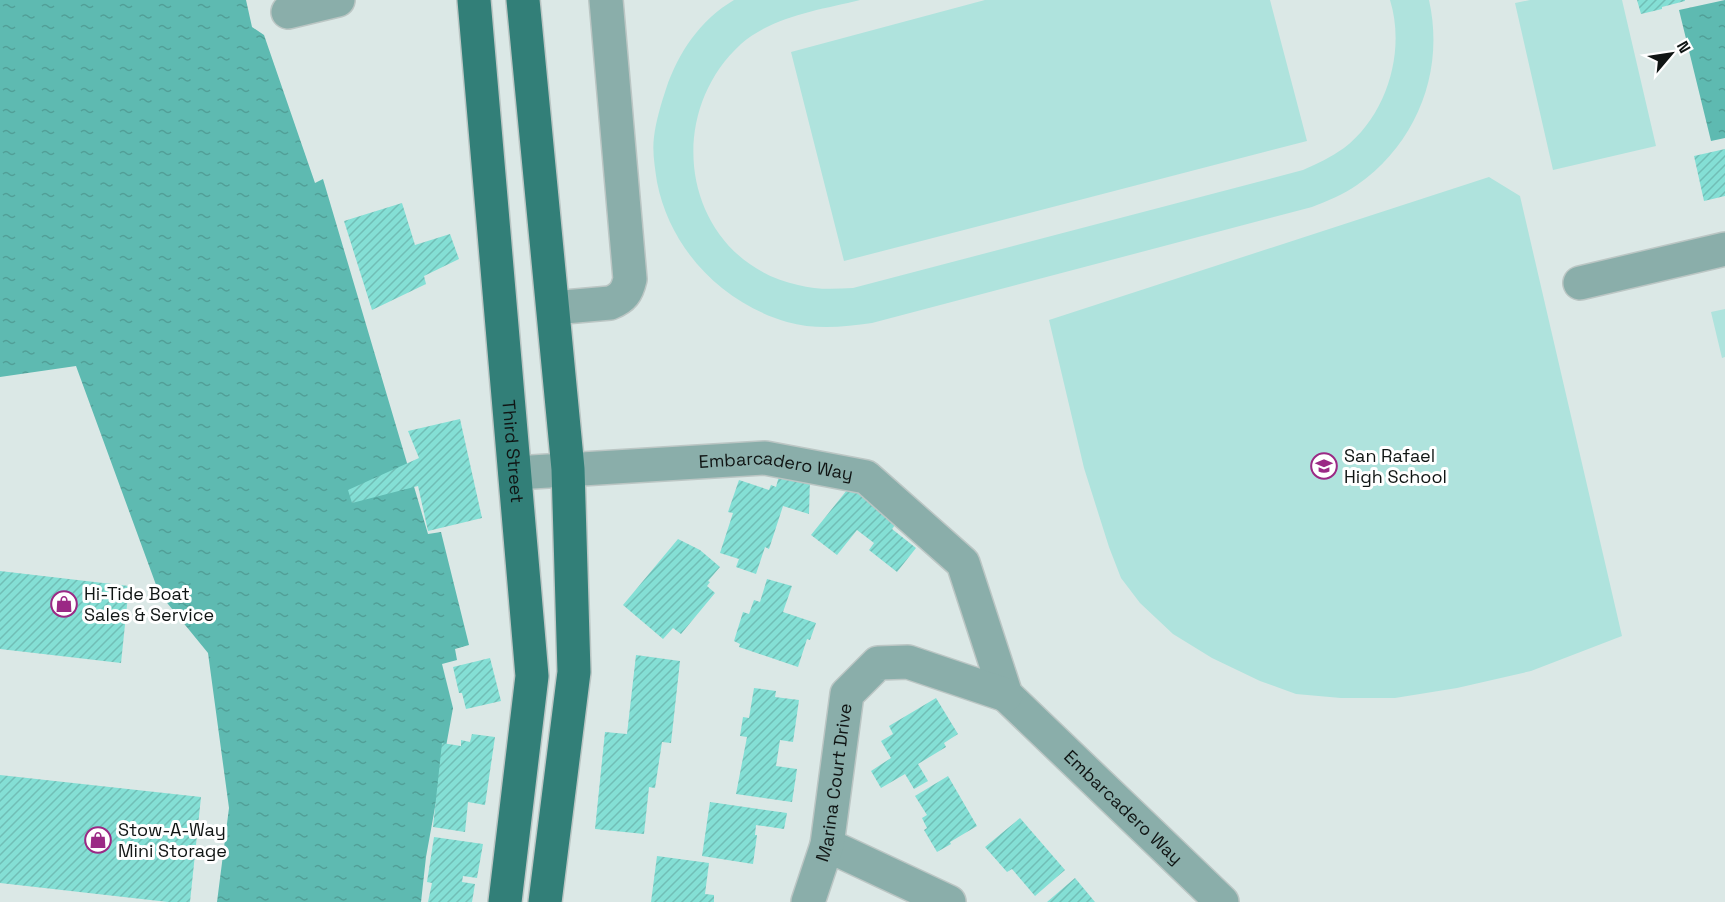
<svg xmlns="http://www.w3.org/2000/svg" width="1725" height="902" font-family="'Space Grotesk',sans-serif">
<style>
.green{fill:#afe3dd}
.water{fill:url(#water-ripples)}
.building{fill:url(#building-hatch)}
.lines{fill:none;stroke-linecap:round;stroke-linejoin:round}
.minor-casing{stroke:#bbc6c4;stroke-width:36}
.major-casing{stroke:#bbc6c4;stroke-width:36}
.minor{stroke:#8aaeaa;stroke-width:33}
.major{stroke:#327f78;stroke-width:33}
.labels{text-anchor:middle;stroke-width:6;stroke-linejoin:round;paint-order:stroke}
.street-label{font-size:18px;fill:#101514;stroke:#fff}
.poi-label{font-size:18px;fill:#101514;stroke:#fff;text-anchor:start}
</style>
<defs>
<pattern id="water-ripples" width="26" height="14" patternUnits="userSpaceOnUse" patternTransform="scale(1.5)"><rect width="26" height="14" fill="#5ebab1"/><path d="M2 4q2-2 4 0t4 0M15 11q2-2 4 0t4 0" fill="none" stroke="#519f97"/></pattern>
<pattern id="building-hatch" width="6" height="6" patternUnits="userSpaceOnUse" patternTransform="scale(1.5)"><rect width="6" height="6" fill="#84dfd5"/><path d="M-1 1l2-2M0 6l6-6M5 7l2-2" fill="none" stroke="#71beb6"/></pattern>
</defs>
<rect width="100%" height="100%" fill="#dbe8e6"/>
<path class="green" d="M 734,0 L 860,0 C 820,10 773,16 741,44 C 659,119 686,260 798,285 C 816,290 834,289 853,288 L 1303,170 C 1317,164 1331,157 1344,148 C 1387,115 1406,51 1390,0 L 1429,0 C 1445,71 1417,143 1357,185 C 1343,195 1327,201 1312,207 L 872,323 C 844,327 815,330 787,322 C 722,303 670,249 657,182 C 655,168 652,152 654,137 C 656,121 661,104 666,89 C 678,53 700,20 734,0 Z
M 985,0 L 1270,0 L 1307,141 L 844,261 L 791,52 Z
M 1530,0 L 1622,0 L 1656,146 L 1553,170 L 1515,3 Z
M 1489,177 L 1520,196 L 1622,636 L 1531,671 L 1457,688 L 1395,698 L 1341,698 L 1296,694 L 1260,681 L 1212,658 L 1173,634 L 1140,603 L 1121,578 L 1109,547 L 1084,468 L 1049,320 Z
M 1725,309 L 1725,357 L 1722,358 L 1711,312 Z"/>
<path class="water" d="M 0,0 L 246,0 L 252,27 L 264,35 L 315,183 L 323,179 L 428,534 L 441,532 L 469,645 L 455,649 L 457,660 L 442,664 L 453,708 L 426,857 L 421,902 L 217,902 L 229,808 L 208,653 L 159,593 L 76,366 L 0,377 Z
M 1725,0 L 1725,138 L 1711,141 L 1679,10 Z"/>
<path class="building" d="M 1637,0 L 1685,0 L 1685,1 L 1662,7 L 1662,9 L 1641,14 Z
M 1725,149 L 1725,196 L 1704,201 L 1694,156 Z
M 402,203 L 415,245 L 450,234 L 459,259 L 424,276 L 426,284 L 372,310 L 344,221 Z
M 460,419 L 482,518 L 428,531 L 418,486 L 352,503 L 348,490 L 419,458 L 408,431 Z
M 781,469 L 810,478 L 809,514 L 783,506 L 769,549 L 765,547 L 756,574 L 736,567 L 739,559 L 720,553 L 733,513 L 728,512 L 739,480 L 769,490 L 771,485 L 776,487 Z
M 851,485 L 898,521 L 892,529 L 916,548 L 897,572 L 869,550 L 874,543 L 857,530 L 837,555 L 811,535 Z
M 678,539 L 700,550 L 720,567 L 708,581 L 710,582 L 707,586 L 715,593 L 681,634 L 673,628 L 663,639 L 623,605 Z
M 0,571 L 129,586 L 121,663 L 0,649 Z
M 767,579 L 792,586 L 783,612 L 816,623 L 810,640 L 807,639 L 798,667 L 739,647 L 740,644 L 734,641 L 743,612 L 749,614 L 754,600 L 760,602 Z
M 636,655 L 680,661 L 671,743 L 662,742 L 655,788 L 649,787 L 644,834 L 595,829 L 605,732 L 627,734 Z
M 490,658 L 501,701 L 466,709 L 462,693 L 459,693 L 453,667 Z
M 754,688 L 776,691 L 775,697 L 799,700 L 793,742 L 780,740 L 776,766 L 797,769 L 792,802 L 736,794 L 747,737 L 740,736 L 743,717 L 749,718 Z
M 936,698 L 958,734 L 944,743 L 946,747 L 918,764 L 928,781 L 914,789 L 905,774 L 881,788 L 871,771 L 891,758 L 881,741 L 893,734 L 889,726 Z
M 472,734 L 495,737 L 485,805 L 468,802 L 465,832 L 433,827 L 442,743 L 461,746 L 461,740 L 470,742 Z
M 0,775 L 201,797 L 190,902 L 168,902 L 0,883 Z
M 948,776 L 977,826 L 950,842 L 951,844 L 937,852 L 924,830 L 927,828 L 922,818 L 927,815 L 915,796 Z
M 710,802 L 787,813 L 784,829 L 756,825 L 755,835 L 757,835 L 753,864 L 702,856 Z
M 1020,818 L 1065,870 L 1035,896 L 1012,869 L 1007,872 L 985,847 Z
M 434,837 L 483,844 L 477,878 L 463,876 L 462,882 L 475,884 L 472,902 L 428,902 L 432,883 L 427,882 Z
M 657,856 L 709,863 L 705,894 L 714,895 L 714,902 L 651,902 Z
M 1075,878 L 1095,902 L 1047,902 Z"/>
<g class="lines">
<g class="minor-casing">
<g id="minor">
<path d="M 288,12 L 338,0"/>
<path d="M 1580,283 L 1725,249"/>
<path d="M 553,308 L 610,303 C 623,298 627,292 630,279 L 606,0"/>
<path id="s1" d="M 515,473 L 765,458 L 866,477 L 963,563 L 1006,695 L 1222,902"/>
<path d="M 827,845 L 949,902"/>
<path id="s2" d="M 808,902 L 827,845 L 847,694 L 878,663 L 908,662 L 1006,695"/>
</g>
</g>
<g class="major-casing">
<g id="major">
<path id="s3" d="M 474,0 L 532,676 L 505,902"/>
<path d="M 523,0 L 568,469 L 574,672 L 545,902"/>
</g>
</g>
<use href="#minor" class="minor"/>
<use href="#major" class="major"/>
</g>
<defs>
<g id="school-ring" transform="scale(1.35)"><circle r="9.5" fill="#fff" stroke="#9b2985" stroke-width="1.5"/><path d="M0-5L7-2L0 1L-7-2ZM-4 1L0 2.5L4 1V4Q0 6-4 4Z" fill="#9b2985"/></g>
<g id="shop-ring" transform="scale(1.35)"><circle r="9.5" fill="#fff" stroke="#9b2985" stroke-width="1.5"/><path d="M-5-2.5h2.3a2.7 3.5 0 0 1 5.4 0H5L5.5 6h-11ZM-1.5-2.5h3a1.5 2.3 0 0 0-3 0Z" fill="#9b2985"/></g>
</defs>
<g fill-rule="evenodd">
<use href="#school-ring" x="1324" y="466"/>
<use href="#shop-ring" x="64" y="604"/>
<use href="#shop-ring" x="98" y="840"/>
</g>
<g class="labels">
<g class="street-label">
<text dy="6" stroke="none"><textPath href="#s3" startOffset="453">Third Street</textPath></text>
<text dy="6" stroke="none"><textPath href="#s1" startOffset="262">Embarcadero Way</textPath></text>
<text dy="6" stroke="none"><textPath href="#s2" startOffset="123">Marina Court Drive</textPath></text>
<text dy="6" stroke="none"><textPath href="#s1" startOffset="784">Embarcadero Way</textPath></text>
</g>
<g class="poi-label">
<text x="1344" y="462">San Rafael<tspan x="1344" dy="21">High School</tspan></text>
<text x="84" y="600">Hi-Tide Boat<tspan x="84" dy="21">Sales &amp; Service</tspan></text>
<text x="118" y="836">Stow-A-Way<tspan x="118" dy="21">Mini Storage</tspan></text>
</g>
</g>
<g transform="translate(1671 54) rotate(61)" stroke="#ffffff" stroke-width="4.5" paint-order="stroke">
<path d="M0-4.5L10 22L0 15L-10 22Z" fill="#101514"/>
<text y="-9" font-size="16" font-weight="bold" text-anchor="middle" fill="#101514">N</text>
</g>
</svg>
